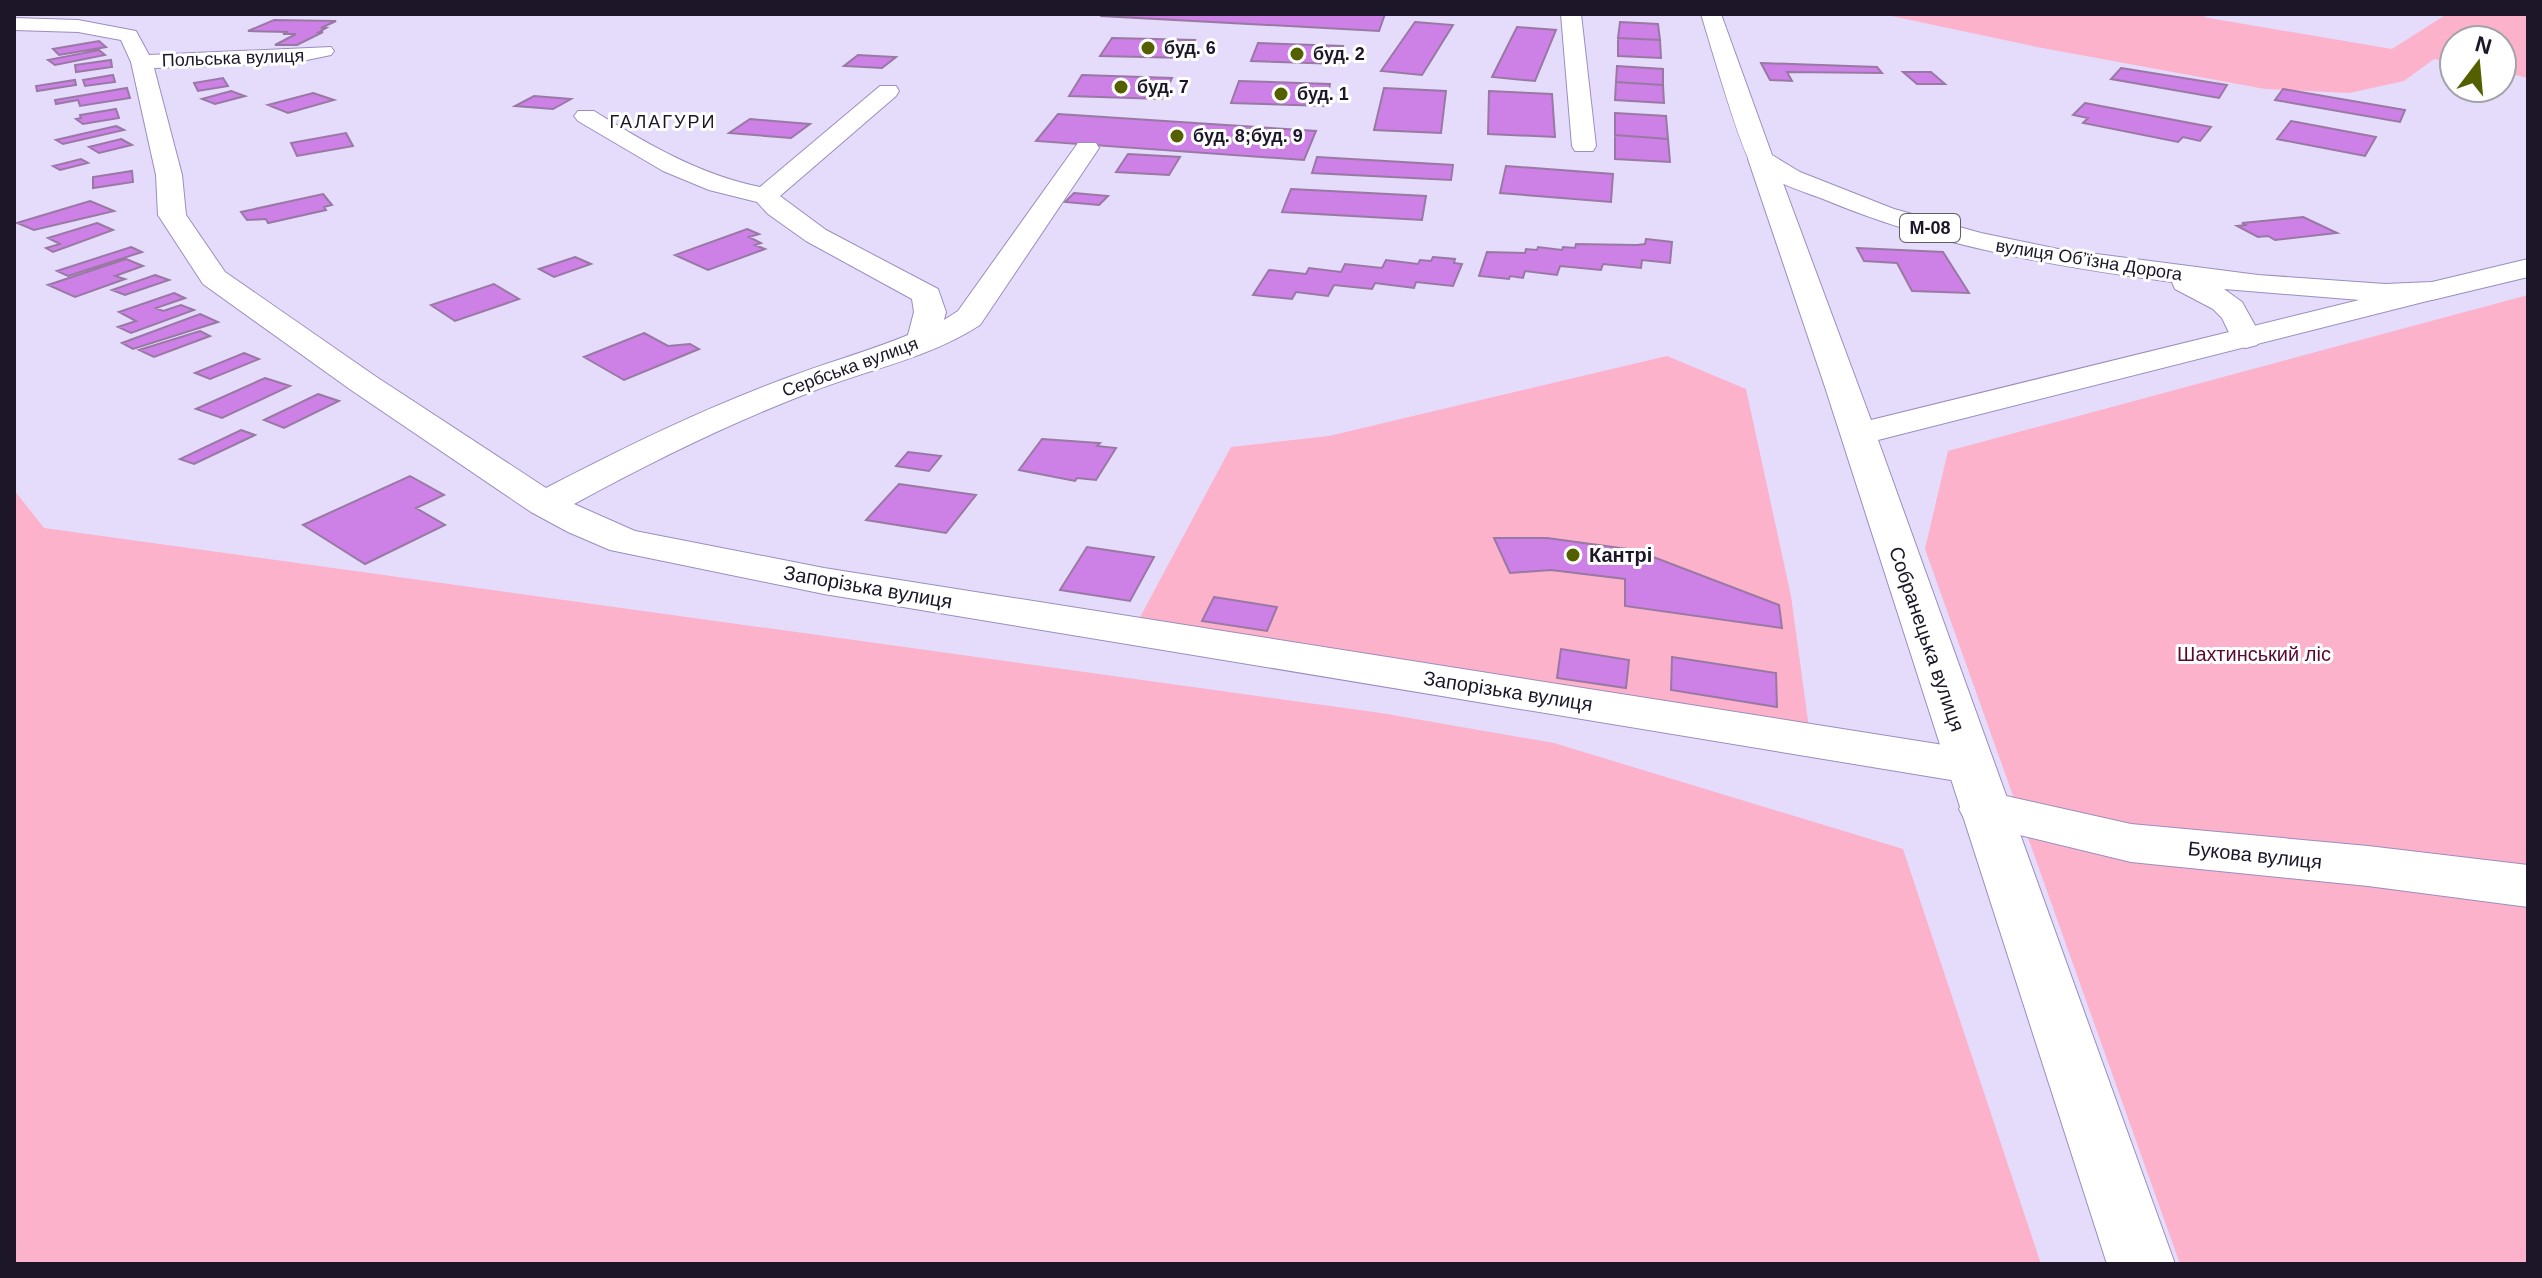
<svg xmlns="http://www.w3.org/2000/svg" width="2542" height="1278" font-family="Arial,sans-serif">
<style>
.green{fill:#fbb2ca}
.building{fill:#cd81e6;stroke:#9979a4;stroke-width:2}
.lines{fill:none;stroke-linecap:round;stroke-linejoin:round}
.minor-casing{stroke:#9b8dbe;stroke-width:2}
.major-casing{stroke:#9b8dbe;stroke-width:2}
.highway-casing{stroke:#9b8dbe;stroke-width:2}
.minor{fill:#fff;fill-rule:evenodd}
.major{fill:#fff;fill-rule:evenodd}
.highway{fill:#fff;fill-rule:evenodd}
.poi-dot{fill:#546000;stroke:#fff;stroke-width:3}
.labels{text-anchor:middle;stroke-width:6;stroke-linejoin:round;paint-order:stroke}
.far-poi-label{font-size:18px;font-weight:bold;fill:#1c1628;stroke:#fff;text-anchor:start}
.far-street-label{font-size:18px;fill:#1c1628;stroke:#fff}
.far-neighbourhood-label{font-size:18px;letter-spacing:2px;fill:#1c1628;stroke:#fff}
.shield{fill:#fff;stroke:#605c68;stroke-width:2}
.shield-label{font-size:18px;font-weight:bold;fill:#1c1628}
.poi-label{font-size:20px;font-weight:bold;fill:#1c1628;stroke:#fff;text-anchor:start}
.street-label{font-size:20px;fill:#1c1628;stroke:#fff}
.park-label{font-size:20px;fill:#590931;stroke:#fff}
</style>
<rect width="100%" height="100%" fill="#e5dcfc"/>
<path class="green" d="M 1882,14 L 2219,14 L 2203,17 L 2392,49 L 2447,14 L 2528,14 L 2528,78 L 2502,72 L 2502,40 L 2454,40 L 2454,63 L 2434,59 L 2404,81 L 2349,93 L 2265,89 L 2037,47 Z
M 2528,295 L 2528,1264 L 2180,1264 L 1925,549 L 1948,451 Z
M 1667,356 L 1746,389 L 1791,596 L 1809,728 L 1138,621 L 1231,447 L 1329,436 Z
M 14,490 L 44,528 L 1381,713 L 1554,743 L 1903,849 L 2041,1264 L 14,1264 Z"/>
<path class="building" d="M 1104,14 L 1385,14 L 1379,31 L 1102,16 Z
M 274,20 L 336,21 L 321,28 L 326,28 L 319,32 L 323,32 L 297,45 L 275,45 L 296,34 L 283,34 L 288,32 L 248,31 Z
M 1415,22 L 1453,25 L 1422,75 L 1381,71 Z
M 1620,22 L 1658,24 L 1660,40 L 1618,38 Z
M 1517,27 L 1556,30 L 1535,81 L 1492,77 Z
M 1112,38 L 1195,40 L 1187,58 L 1100,56 Z
M 1618,38 L 1660,40 L 1661,58 L 1618,56 Z
M 99,41 L 106,47 L 59,55 L 53,49 Z
M 1258,43 L 1343,46 L 1339,64 L 1251,61 Z
M 99,50 L 105,55 L 55,65 L 48,60 Z
M 858,55 L 896,57 L 882,68 L 844,66 Z
M 111,60 L 112,67 L 76,72 L 75,65 Z
M 1761,63 L 1877,67 L 1882,73 L 1787,72 L 1792,81 L 1770,80 Z
M 1617,66 L 1663,69 L 1663,85 L 1616,82 Z
M 2121,68 L 2227,85 L 2219,98 L 2111,79 Z
M 1903,72 L 1931,72 L 1945,84 L 1917,84 Z
M 113,75 L 115,82 L 85,86 L 83,80 Z
M 1082,75 L 1172,78 L 1162,99 L 1069,96 Z
M 223,78 L 228,86 L 198,91 L 194,83 Z
M 75,80 L 76,85 L 37,91 L 36,86 Z
M 1239,81 L 1330,84 L 1326,106 L 1231,103 Z
M 1616,82 L 1663,85 L 1664,103 L 1615,100 Z
M 127,88 L 130,98 L 80,106 L 78,100 L 56,104 L 55,100 Z
M 1384,88 L 1446,91 L 1441,133 L 1374,130 Z
M 2283,89 L 2405,110 L 2400,122 L 2275,100 Z
M 231,91 L 245,96 L 215,104 L 202,99 Z
M 1489,91 L 1552,94 L 1555,137 L 1488,134 Z
M 313,93 L 334,100 L 288,113 L 268,105 Z
M 534,96 L 571,99 L 553,109 L 515,106 Z
M 2085,103 L 2211,127 L 2200,141 L 2183,137 L 2178,142 L 2083,123 L 2088,118 L 2073,115 Z
M 116,109 L 119,118 L 83,124 L 76,119 L 81,118 L 80,115 Z
M 1615,113 L 1666,116 L 1668,139 L 1615,135 Z
M 1058,114 L 1316,131 L 1304,160 L 1036,141 Z
M 750,119 L 810,124 L 791,138 L 729,133 Z
M 2291,121 L 2376,137 L 2365,156 L 2277,139 Z
M 116,126 L 124,130 L 63,144 L 56,140 Z
M 346,133 L 353,146 L 297,156 L 291,143 Z
M 1615,135 L 1668,139 L 1670,162 L 1615,159 Z
M 121,139 L 132,145 L 99,153 L 89,147 Z
M 1128,154 L 1180,157 L 1169,175 L 1116,172 Z
M 1317,157 L 1453,165 L 1451,180 L 1312,173 Z
M 81,159 L 88,163 L 60,170 L 53,166 Z
M 1506,166 L 1613,174 L 1611,202 L 1500,193 Z
M 132,171 L 133,182 L 93,188 L 93,177 Z
M 1291,189 L 1426,196 L 1422,220 L 1282,212 Z
M 1074,193 L 1108,196 L 1099,205 L 1065,202 Z
M 323,194 L 332,205 L 324,207 L 326,210 L 268,223 L 266,219 L 247,220 L 241,212 Z
M 90,201 L 114,211 L 34,230 L 17,223 Z
M 2303,217 L 2337,233 L 2275,240 L 2268,236 L 2258,237 L 2237,226 L 2247,225 L 2242,223 Z
M 97,223 L 113,230 L 53,252 L 46,248 L 60,244 L 48,238 Z
M 747,229 L 759,234 L 749,237 L 761,243 L 755,245 L 765,249 L 708,270 L 675,255 Z
M 1646,239 L 1672,242 L 1670,263 L 1642,260 L 1641,268 L 1603,264 L 1601,270 L 1560,266 L 1557,275 L 1525,271 L 1523,278 L 1510,276 L 1509,279 L 1479,276 L 1487,252 L 1525,253 L 1526,249 L 1537,250 L 1538,247 L 1562,250 L 1563,247 L 1575,248 L 1576,244 L 1637,245 L 1645,244 Z
M 131,247 L 142,252 L 68,276 L 57,271 Z
M 1857,248 L 1943,252 L 1969,293 L 1912,291 L 1897,263 L 1864,261 Z
M 575,257 L 591,264 L 554,277 L 539,269 Z
M 1433,257 L 1455,259 L 1454,263 L 1462,264 L 1453,286 L 1416,282 L 1414,288 L 1375,283 L 1372,289 L 1334,285 L 1328,296 L 1296,292 L 1292,299 L 1253,295 L 1269,270 L 1306,274 L 1309,268 L 1341,272 L 1345,264 L 1382,268 L 1386,260 L 1418,264 L 1420,260 L 1431,261 Z
M 126,259 L 143,266 L 115,276 L 125,279 L 75,297 L 48,285 Z
M 155,275 L 169,280 L 125,295 L 112,290 Z
M 494,284 L 519,299 L 455,321 L 431,305 Z
M 174,293 L 185,298 L 156,308 L 163,311 L 181,305 L 194,310 L 131,333 L 118,327 L 136,321 L 119,312 Z
M 200,314 L 218,322 L 133,349 L 122,343 Z
M 200,331 L 210,336 L 154,357 L 139,350 Z
M 644,333 L 668,346 L 690,344 L 699,349 L 624,380 L 584,357 Z
M 244,353 L 259,359 L 210,379 L 195,373 Z
M 265,378 L 290,386 L 222,418 L 196,409 Z
M 318,394 L 339,401 L 284,428 L 264,420 Z
M 241,430 L 255,435 L 194,464 L 180,459 Z
M 1042,439 L 1100,443 L 1097,446 L 1116,448 L 1096,480 L 1077,478 L 1075,481 L 1019,470 Z
M 908,452 L 941,456 L 929,471 L 896,466 Z
M 410,476 L 444,495 L 416,508 L 445,525 L 365,564 L 303,525 Z
M 899,484 L 976,495 L 946,533 L 866,520 Z
M 1494,538 L 1547,538 L 1635,550 L 1779,605 L 1782,628 L 1625,606 L 1625,579 L 1551,570 L 1510,573 Z
M 1087,547 L 1154,557 L 1130,601 L 1060,590 Z
M 1214,597 L 1277,607 L 1267,631 L 1202,621 Z
M 1561,649 L 1629,660 L 1626,688 L 1557,678 Z
M 1672,657 L 1776,673 L 1777,707 L 1671,690 Z"/>
<g class="lines">
<g class="minor-casing">
<path id="minor" d="M 1561,14 L 1581,14 L 1596,146 L 1593,151 L 1575,151 L 1572,146 Z
M 14,18 L 78,20 L 136,31 L 149,55 L 331,47 L 334,51 L 331,55 L 292,63 L 154,68 L 182,175 L 186,215 L 225,272 L 375,376 L 546,488 C 627,446 707,407 792,376 C 831,361 870,351 908,335 L 914,312 L 912,299 L 806,241 L 768,214 L 757,202 L 709,190 L 663,171 L 578,121 L 574,116 L 578,111 L 594,111 C 646,143 699,175 760,187 L 880,86 L 896,86 L 899,91 L 896,96 L 780,196 L 826,230 L 938,289 L 946,312 L 944,320 L 958,311 L 1078,143 L 1096,143 L 1099,148 L 980,325 C 931,357 871,369 816,390 C 732,422 653,461 574,504 L 635,531 L 824,568 L 1969,749 L 1986,754 L 1993,766 L 1986,778 L 1969,783 L 824,594 L 610,550 L 568,532 L 531,512 L 351,390 L 203,284 L 158,215 L 156,175 L 131,62 L 121,40 L 78,32 L 14,30 Z
M 1984,791 L 2131,824 L 2368,846 L 2528,865 L 2528,907 L 2368,886 L 2131,862 L 1966,822 L 1959,809 L 1966,796 Z"/>
</g>
<g class="major-casing">
<path id="major" d="M 1761,151 L 1770,154 L 1774,159 L 1871,420 L 2432,282 L 2443,285 L 2447,291 L 2443,297 L 1878,440 L 2175,1264 L 2107,1264 L 1825,387 L 1748,159 L 1752,154 Z"/>
</g>
<g class="highway-casing">
<path id="highway" d="M 1701,14 L 1721,14 L 1772,155 L 1800,172 L 1894,209 L 1981,233 L 2058,249 L 2258,275 L 2385,284 L 2432,282 L 2528,259 L 2528,277 L 2432,300 L 2385,302 L 2224,289 L 2242,302 L 2262,338 L 2257,345 L 2246,348 L 2235,345 L 2222,318 L 2213,309 L 2175,289 L 2172,282 C 2052,266 1935,246 1823,199 C 1800,190 1770,182 1752,164 C 1742,155 1708,36 1701,14 Z"/>
</g>
<use href="#minor" class="minor"/>
<use href="#major" class="major"/>
<use href="#highway" class="highway"/>
</g>
<g class="poi-dot">
<circle cx="1148" cy="48" r="8"/>
<circle cx="1297" cy="54" r="8"/>
<circle cx="1121" cy="87" r="8"/>
<circle cx="1281" cy="94" r="8"/>
<circle cx="1177" cy="136" r="8"/>
<circle cx="1573" cy="555" r="8"/>
</g>
<g class="labels">
<g class="far-poi-label">
<text x="1164" y="54">буд. 6</text>
<text x="1313" y="60">буд. 2</text>
<text x="1137" y="93">буд. 7</text>
<text x="1297" y="100">буд. 1</text>
<text x="1193" y="142">буд. 8;буд. 9</text>
</g>
<g class="far-street-label">
<text transform="translate(233 58) rotate(-2)" y="6">Польська вулиця</text>
<text transform="translate(2089 260) rotate(9)" y="6">вулиця Обʼїзна Дорога</text>
<text transform="translate(850 367) rotate(-20)" y="6">Сербська вулиця</text>
</g>
<g class="far-neighbourhood-label">
<text x="663" y="128">ГАЛАГУРИ</text>
</g>
<rect class="shield" x="1900" y="214" width="60" height="28" rx="6"/>
<g class="shield-label">
<text x="1930" y="234">М-08</text>
</g>
<g class="poi-label">
<text x="1589" y="562">Кантрі</text>
</g>
<g class="street-label">
<text transform="translate(868 587) rotate(10)" y="7">Запорізька вулиця</text>
<text transform="translate(1927 639) rotate(71)" y="7">Собранецька вулиця</text>
<text transform="translate(1508 691) rotate(9)" y="7">Запорізька вулиця</text>
<text transform="translate(2255 855) rotate(6)" y="7">Букова вулиця</text>
</g>
<g class="park-label">
<text x="2254" y="661">Шахтинський ліс</text>
</g>
</g>
<rect width="2542" height="1278" fill="none" stroke="#1c1628" stroke-width="32"/>
<g transform="translate(2478 64) rotate(16)"><circle r="38" fill="#ffffff" stroke="#a4a2a9" stroke-width="2"/>
<path d="M0-6L14 30L0 20L-14 30Z" fill="#546000"/>
<text y="-12" font-size="22" font-weight="bold" text-anchor="middle" fill="#1c1628">N</text>
</g>
</svg>
